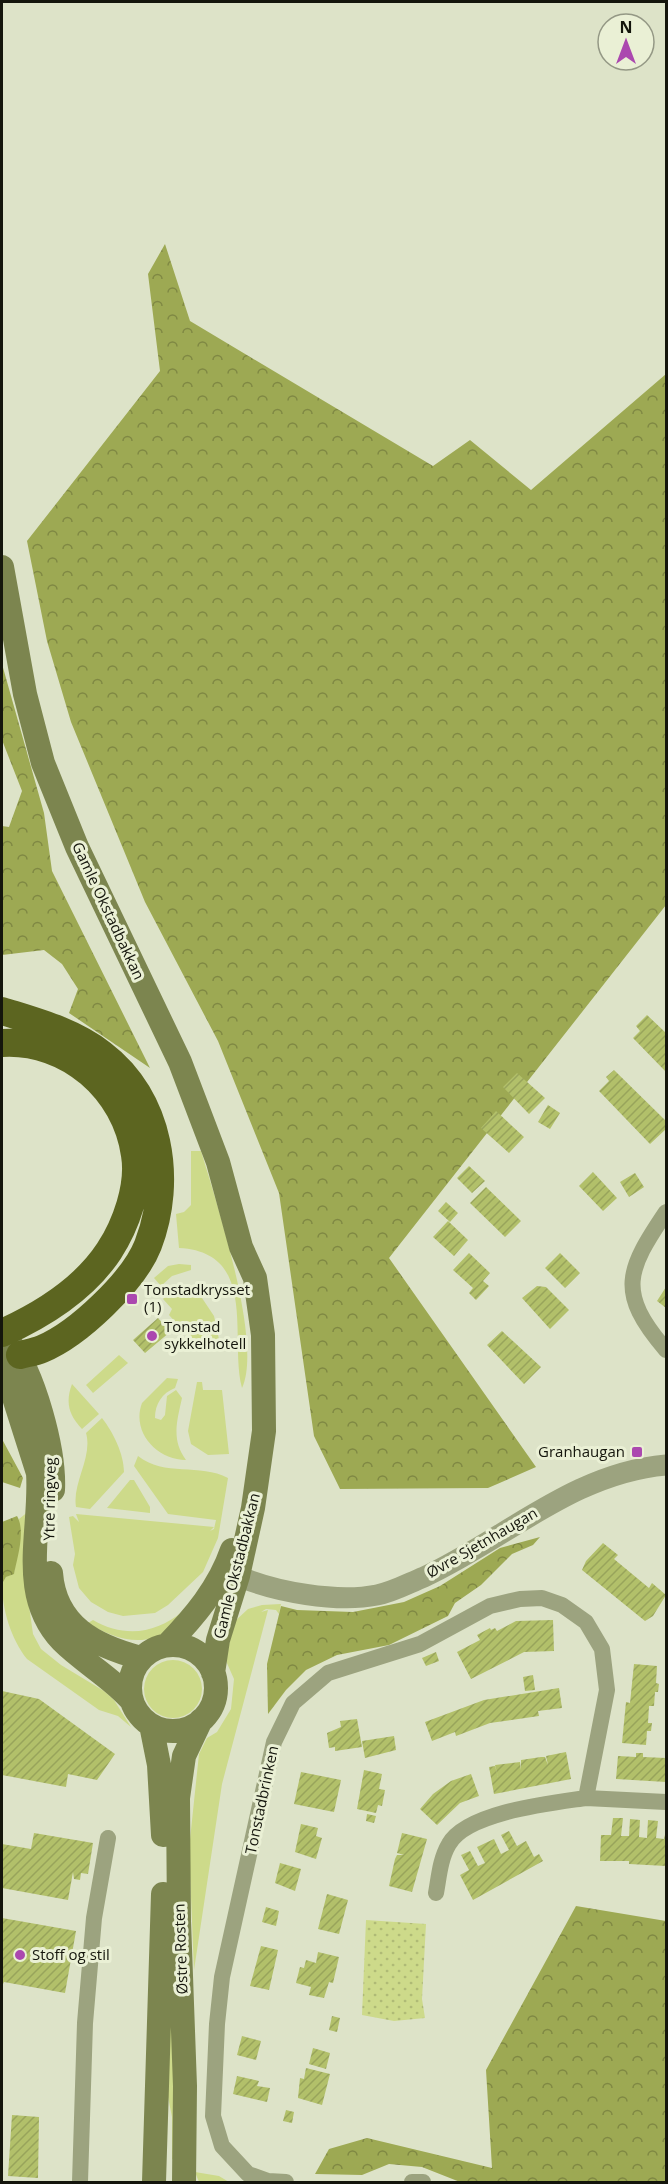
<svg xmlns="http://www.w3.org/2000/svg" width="668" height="2184" font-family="'Open Sans',sans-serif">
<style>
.grass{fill:#cdda8a}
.forest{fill:url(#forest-crowns)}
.park{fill:url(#park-dots)}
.building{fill:url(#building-hatch)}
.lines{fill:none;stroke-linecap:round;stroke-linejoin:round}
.minor{stroke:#9ca37f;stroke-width:16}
.tertiary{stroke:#9ca37f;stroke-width:21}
.secondary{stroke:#7c854f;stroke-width:24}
.trunk{stroke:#5c6520;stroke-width:28}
.poi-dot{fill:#ab48af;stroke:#eaf0d5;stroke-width:2}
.labels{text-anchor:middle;stroke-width:6;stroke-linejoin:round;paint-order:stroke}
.street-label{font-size:15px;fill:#14150c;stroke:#eaf0d5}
.poi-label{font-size:15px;fill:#14150c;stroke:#eaf0d5;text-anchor:start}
</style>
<defs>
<pattern id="forest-crowns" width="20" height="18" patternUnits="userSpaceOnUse" patternTransform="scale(1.5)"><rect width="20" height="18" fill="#9da953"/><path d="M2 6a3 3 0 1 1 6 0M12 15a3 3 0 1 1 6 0" fill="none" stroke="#7f8843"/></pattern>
<pattern id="park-dots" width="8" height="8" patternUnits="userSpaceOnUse" patternTransform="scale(1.5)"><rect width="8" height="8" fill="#cdda8a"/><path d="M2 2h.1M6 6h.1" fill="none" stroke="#afba76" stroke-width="1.8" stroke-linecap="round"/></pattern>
<pattern id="building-hatch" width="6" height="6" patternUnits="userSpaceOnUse" patternTransform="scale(1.5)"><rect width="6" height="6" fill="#b2c06a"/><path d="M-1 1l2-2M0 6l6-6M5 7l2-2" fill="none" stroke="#98a45b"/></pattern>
</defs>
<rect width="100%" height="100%" fill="#dde3c8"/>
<path class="grass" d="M 191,1151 L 201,1151 C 216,1201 263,1343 242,1388 C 229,1339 259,1252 179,1248 L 176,1214 L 184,1212 L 191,1205 Z
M 179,1264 L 191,1265 L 191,1270 L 172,1276 L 161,1286 L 154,1278 L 168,1266 Z
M 187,1292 L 202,1298 L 214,1316 L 220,1344 L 214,1344 L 213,1350 L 187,1335 L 169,1315 L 172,1309 L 163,1299 L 165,1297 Z
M 119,1355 L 128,1363 L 93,1393 L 86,1385 Z
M 167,1378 L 178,1379 L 175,1388 C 162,1393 155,1404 155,1418 L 161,1420 L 165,1415 L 167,1396 L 176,1390 L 182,1398 C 177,1421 171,1440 186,1460 C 157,1460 131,1432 142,1403 Z
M 197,1382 L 202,1382 L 203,1390 L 222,1390 L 229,1454 L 208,1455 L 191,1444 L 188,1431 Z
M 72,1384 L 99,1414 L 82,1429 C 69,1415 65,1403 72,1384 Z
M 102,1418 C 113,1432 124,1454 124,1472 L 90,1509 L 76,1507 C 72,1483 93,1457 86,1433 Z
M 138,1456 C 164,1477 200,1463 228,1478 L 218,1538 L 203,1572 L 168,1605 L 155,1613 L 123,1616 L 108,1612 L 91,1602 L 79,1588 L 73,1565 L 75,1554 L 69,1517 L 73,1516 L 79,1522 L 76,1514 L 214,1527 L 210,1531 L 214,1529 L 216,1520 L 168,1514 L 134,1466 Z
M 130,1480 L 134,1480 L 150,1507 L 150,1513 L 107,1508 Z
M 29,1511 L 26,1584 L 33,1634 L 41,1649 L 61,1665 L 104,1691 L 114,1700 L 131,1727 L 118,1716 L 99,1710 L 27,1659 C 11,1639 2,1609 2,1584 L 6,1577 L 14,1573 L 20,1537 L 19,1519 Z
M 281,1604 L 279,1614 L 276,1610 L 266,1609 L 261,1612 L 268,1610 L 222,1784 L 194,1970 L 189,1849 L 199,1754 L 207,1738 L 217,1732 L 231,1709 L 234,1679 L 226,1661 L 233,1623 L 248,1609 L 262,1605 Z
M 183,1611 C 179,1617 174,1626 169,1630 C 143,1649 112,1638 88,1623 L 93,1620 C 124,1638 156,1634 183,1611 Z
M144 1689a29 29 0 1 1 58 0a29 29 0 1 1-58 0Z
M 171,1980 L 176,2159 L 172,2159 L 172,2117 L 165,2082 Z
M 195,2172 L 219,2176 L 229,2182 L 199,2182 Z"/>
<path class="forest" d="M 165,244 L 190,321 L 433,466 L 470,440 L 531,490 L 666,374 L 666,905 L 389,1258 L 536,1467 L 488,1488 L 340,1489 L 314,1436 L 279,1193 L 218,1041 L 145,902 L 71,722 L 47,641 L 27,541 L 160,371 L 148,274 Z
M 2,664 L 44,813 L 52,871 L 150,1068 L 69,1013 L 78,989 L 62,964 L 44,950 L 2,955 L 2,826 L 9,827 L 22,791 L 2,740 Z
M 2,1439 L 23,1478 L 20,1488 L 2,1482 Z
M 17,1516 C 26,1531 17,1558 14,1574 L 6,1577 L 2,1584 L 2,1522 Z
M 540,1537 L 533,1545 L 512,1554 L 481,1585 L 455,1603 L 448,1616 L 389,1645 L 337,1655 L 306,1670 L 286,1690 L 268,1714 L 267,1664 L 281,1606 L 297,1610 L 353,1612 L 404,1602 L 440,1586 L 500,1548 Z
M 576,1906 L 666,1921 L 666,2182 L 460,2182 L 422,2167 L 389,2164 L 362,2175 L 315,2174 L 329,2149 L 367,2138 L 492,2168 L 486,2070 Z"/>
<path class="park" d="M 366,1920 L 426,1924 L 422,1999 L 425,2018 L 394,2021 L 362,2015 Z"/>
<path class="building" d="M 647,1015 L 666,1033 L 666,1072 L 633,1038 L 640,1031 L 636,1026 Z
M 614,1070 L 666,1121 L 666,1129 L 650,1144 L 599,1091 L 609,1081 L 606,1077 Z
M 517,1073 L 545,1098 L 529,1114 L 503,1087 Z
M 548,1105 L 560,1113 L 550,1129 L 538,1122 Z
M 496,1111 L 524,1137 L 509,1153 L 481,1128 Z
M 469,1166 L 485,1181 L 472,1193 L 457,1178 Z
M 593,1172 L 617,1198 L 603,1211 L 579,1186 Z
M 635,1173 L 644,1187 L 629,1197 L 620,1182 Z
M 486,1187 L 521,1221 L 505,1237 L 470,1203 Z
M 446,1202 L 458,1213 L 450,1222 L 438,1211 Z
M 448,1221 L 468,1240 L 454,1256 L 433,1237 Z
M 469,1253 L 490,1273 L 483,1281 L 489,1286 L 476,1300 L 469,1293 L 473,1288 L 453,1270 Z
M 560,1253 L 580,1273 L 565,1288 L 545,1268 Z
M 537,1286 L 546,1287 L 569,1310 L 550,1329 L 522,1298 Z
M 666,1287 L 666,1308 L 657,1301 Z
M 158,1318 L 170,1332 L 145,1353 L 133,1340 Z
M 502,1331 L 541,1367 L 524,1384 L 487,1345 Z
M 603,1543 L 618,1555 L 614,1559 L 649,1588 L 652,1583 L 666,1595 L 653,1616 L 645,1621 L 582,1570 L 586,1561 Z
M 553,1620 L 554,1651 L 524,1652 L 471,1679 L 457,1652 L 480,1640 L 477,1635 L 490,1628 L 491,1630 L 495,1628 L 497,1631 L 516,1621 Z
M 436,1652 L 439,1661 L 426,1666 L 422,1658 Z
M 634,1664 L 657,1666 L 656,1683 L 659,1684 L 658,1692 L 655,1692 L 654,1706 L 649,1706 L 648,1723 L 652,1723 L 651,1731 L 647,1731 L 646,1745 L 622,1743 L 626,1702 L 630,1703 Z
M 533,1675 L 535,1690 L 525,1691 L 523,1677 Z
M 559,1688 L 562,1708 L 538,1711 L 539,1716 L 490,1723 L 456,1736 L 455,1732 L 432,1741 L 425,1722 L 484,1700 Z
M 2,1691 L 39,1699 L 115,1754 L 97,1780 L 68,1774 L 66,1787 L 2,1775 Z
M 357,1719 L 362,1747 L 335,1751 L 335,1747 L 329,1748 L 327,1733 L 341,1727 L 340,1721 Z
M 394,1736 L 396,1750 L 365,1758 L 362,1741 Z
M 566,1752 L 571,1779 L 494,1794 L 489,1767 L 495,1766 L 498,1777 L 495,1765 L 520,1762 L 521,1770 L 521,1760 L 541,1757 L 545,1757 L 548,1765 L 546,1756 Z
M 636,1753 L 643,1753 L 643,1757 L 666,1758 L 666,1782 L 616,1779 L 618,1756 L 636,1757 Z
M 364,1770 L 382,1774 L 379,1789 L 385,1790 L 382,1806 L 378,1805 L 376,1813 L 357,1809 Z
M 301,1772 L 341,1780 L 334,1812 L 294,1804 Z
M 471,1774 L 479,1796 L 460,1803 L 437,1825 L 420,1809 L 433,1794 L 451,1781 Z
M 367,1814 L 376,1816 L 374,1823 L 366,1821 Z
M 613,1818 L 623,1818 L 621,1836 L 629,1836 L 630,1819 L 640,1820 L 639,1837 L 647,1838 L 648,1820 L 658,1821 L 656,1838 L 664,1839 L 666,1830 L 666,1866 L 629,1864 L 629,1861 L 600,1861 L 601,1835 L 611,1835 Z
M 301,1824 L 318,1828 L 316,1836 L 322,1838 L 316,1859 L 295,1852 Z
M 509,1831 L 517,1846 L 526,1841 L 534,1857 L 539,1854 L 543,1861 L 473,1900 L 460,1875 L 469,1870 L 461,1855 L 470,1851 L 478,1866 L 485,1863 L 477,1847 L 494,1839 L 501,1854 L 509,1850 L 501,1835 Z
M 34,1833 L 93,1843 L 88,1874 L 81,1873 L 80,1880 L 74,1879 L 73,1872 L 68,1900 L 2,1888 L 2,1844 L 31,1849 Z
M 402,1833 L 427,1839 L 412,1892 L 389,1886 L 395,1859 L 397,1855 L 404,1855 L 397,1853 Z
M 280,1863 L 301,1869 L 295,1891 L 275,1883 Z
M 327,1894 L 348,1900 L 339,1934 L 318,1929 Z
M 266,1907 L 279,1911 L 276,1926 L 262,1922 Z
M 2,1918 L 76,1931 L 65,1993 L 4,1982 L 2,1986 Z
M 261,1946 L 278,1950 L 269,1990 L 250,1986 Z
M 318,1952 L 339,1957 L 333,1983 L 329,1982 L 324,1998 L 309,1995 L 311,1987 L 296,1983 L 300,1967 L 304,1968 L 306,1960 L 316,1963 Z
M 332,2016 L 340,2018 L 337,2032 L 329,2030 Z
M 242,2036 L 261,2041 L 256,2060 L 237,2055 Z
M 313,2048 L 330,2053 L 326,2069 L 309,2064 Z
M 306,2068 L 330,2074 L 322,2105 L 298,2098 L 300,2078 L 304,2079 Z
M 237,2076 L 259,2081 L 257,2086 L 270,2088 L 267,2102 L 233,2094 Z
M 286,2110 L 294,2112 L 292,2123 L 283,2121 Z
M 12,2115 L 39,2117 L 38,2178 L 8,2176 Z"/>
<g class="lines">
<path class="minor" d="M 666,1212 C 627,1270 616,1292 666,1350
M 436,1893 C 439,1877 440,1859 449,1844 C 467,1812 552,1803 586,1798
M 80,2182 L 85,2023 L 94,1918 L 108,1838
M 286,2182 L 268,2181 L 248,2174 L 222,2146 L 213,2116 L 217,2024 L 222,1977 L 274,1742 L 293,1703 L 328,1673 L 420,1644 L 490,1606 L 520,1599 L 542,1598 L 562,1605 L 586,1622 L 602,1649 L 607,1690 L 586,1798 L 666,1802
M 412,2182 L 423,2182"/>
<path class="tertiary" d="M 238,1576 C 275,1592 337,1603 377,1595 C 393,1592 409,1583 424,1577 C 506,1539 573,1473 666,1465"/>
<path class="secondary" d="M 2,567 L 25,694 L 43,763 L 77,847 L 180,1062 L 218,1162 L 241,1247 L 255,1278 L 263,1335 L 264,1431 L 253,1508 L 238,1576 L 218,1640 L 213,1673
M 2,1333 L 2,1360 L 38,1473 C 42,1530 17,1594 62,1641 C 84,1663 111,1677 132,1701
M 9,1342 C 34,1372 55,1451 53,1490
M 51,1573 C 55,1626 95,1646 141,1658
M 167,1645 C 194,1617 219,1588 232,1550
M130 1688a43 43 0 1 1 86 0a43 43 0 1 1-86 0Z
M 151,1725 L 159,1765 L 163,1835
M 154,2182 L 163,1894
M 184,2182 L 185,2086 L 179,1921 L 178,1798 L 184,1756 L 201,1720"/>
<path class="trunk" d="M 2,1011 C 37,1022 72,1031 102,1054 C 160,1098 173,1180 148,1245 C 134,1281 78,1334 42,1349 C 35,1352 27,1353 20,1355
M 2,1043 C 68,1039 126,1090 135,1155 C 140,1186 126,1225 109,1251 C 84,1289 42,1315 2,1333"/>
</g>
<g class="poi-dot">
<rect x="126" y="1293" width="12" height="12" rx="3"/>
<circle cx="152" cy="1336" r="6"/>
<rect x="631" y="1446" width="12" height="12" rx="3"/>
<circle cx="20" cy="1955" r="6"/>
</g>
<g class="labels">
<g class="street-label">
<text transform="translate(108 911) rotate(65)" y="5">Gamle Okstadbakkan</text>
<text transform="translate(50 1499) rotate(-89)" y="5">Ytre ringveg</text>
<text transform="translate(482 1543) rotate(-30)" y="5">Øvre Sjetnhaugan</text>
<text transform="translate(237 1566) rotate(-76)" y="5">Gamle Okstadbakkan</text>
<text transform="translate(262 1800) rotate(-78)" y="5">Tonstadbrinken</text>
<text transform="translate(181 1949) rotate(-92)" y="5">Østre Rosten</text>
</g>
<g class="poi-label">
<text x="144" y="1295">Tonstadkrysset<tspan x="144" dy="17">(1)</tspan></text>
<text x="164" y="1332">Tonstad<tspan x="164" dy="17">sykkelhotell</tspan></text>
<text x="625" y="1457" text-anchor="end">Granhaugan</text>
<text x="32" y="1960">Stoff og stil</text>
</g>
</g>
<rect width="668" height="2184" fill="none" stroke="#14150c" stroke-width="6"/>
<g transform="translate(626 42)"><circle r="28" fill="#eaf0d5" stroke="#949885" stroke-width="1.5"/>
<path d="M0-4.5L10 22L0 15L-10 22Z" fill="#ab48af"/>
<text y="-9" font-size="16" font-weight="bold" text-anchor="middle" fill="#14150c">N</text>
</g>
</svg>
